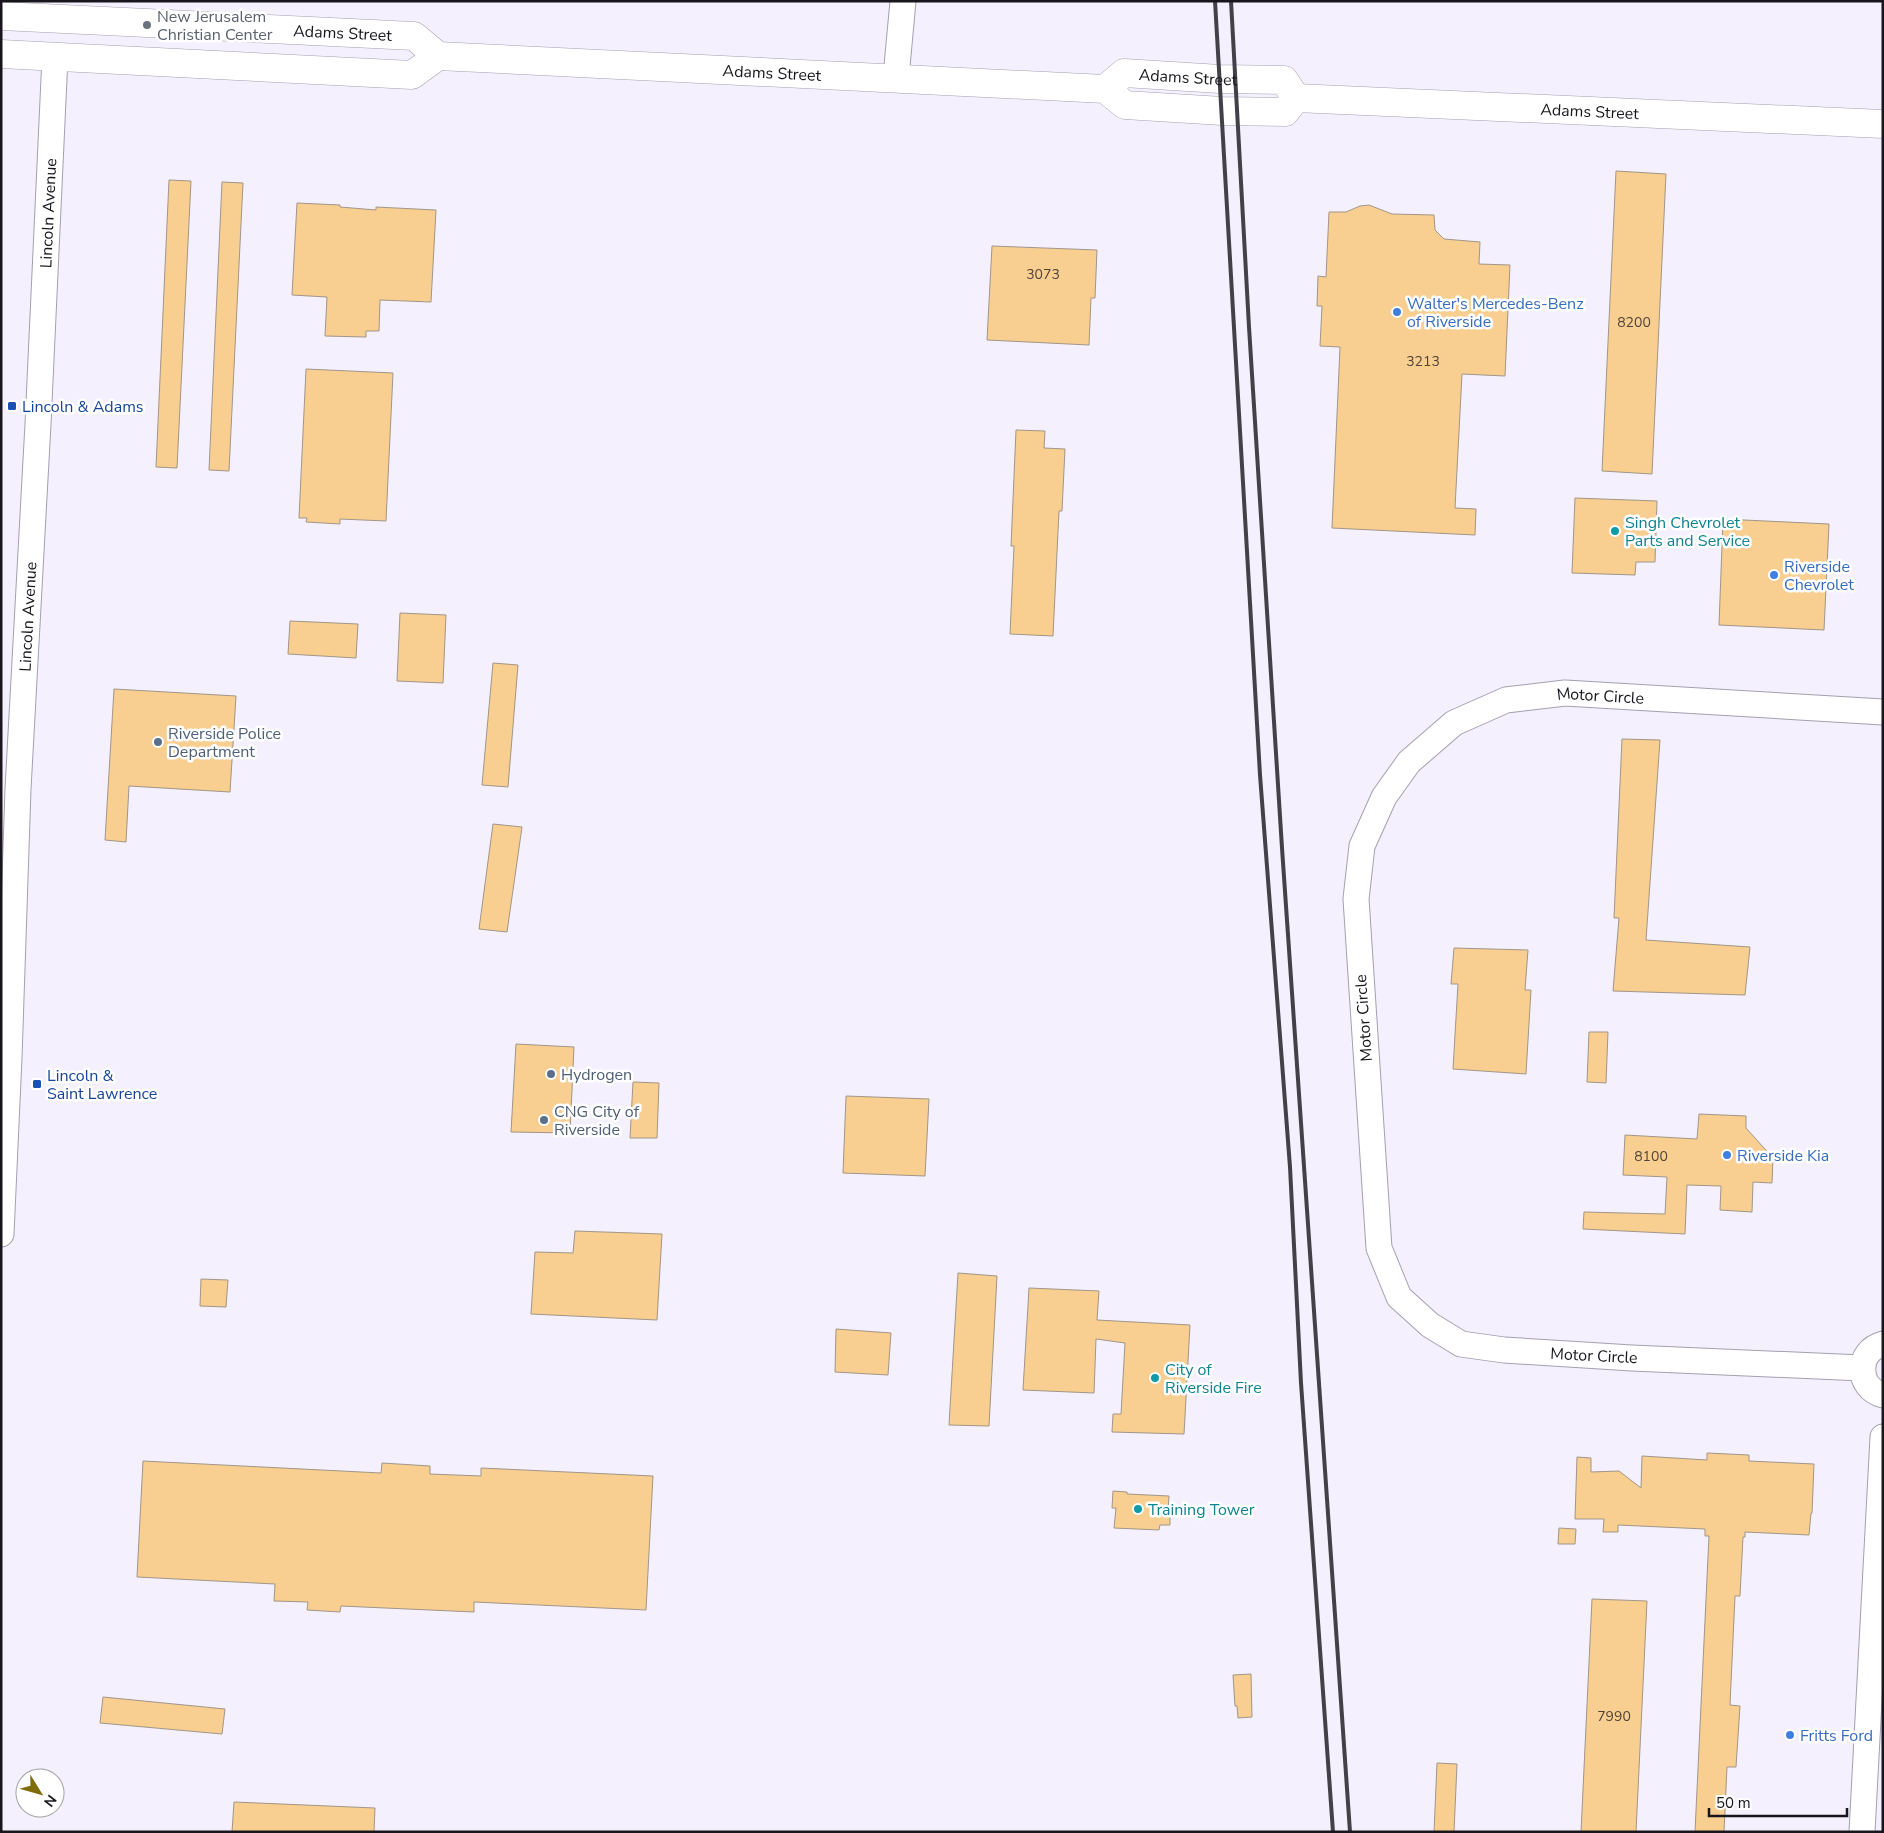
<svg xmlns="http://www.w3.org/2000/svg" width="1884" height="1833" font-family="'Nunito Sans',sans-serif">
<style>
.building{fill:#f8ce91;stroke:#a19687}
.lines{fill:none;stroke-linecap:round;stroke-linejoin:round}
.minor-casing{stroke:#a59fb0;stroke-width:27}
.major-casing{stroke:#a59fb0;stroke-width:29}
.minor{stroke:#fff;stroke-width:25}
.major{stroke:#fff;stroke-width:28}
.rail{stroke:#434148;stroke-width:4}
.worship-dot{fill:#6b7280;stroke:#fff;stroke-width:2}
.shop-dot{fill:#3f7fe0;stroke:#fff;stroke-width:2}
.transit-dot{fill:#1a4fb4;stroke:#fff;stroke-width:2}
.culture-dot{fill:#0f9aa8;stroke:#fff;stroke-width:2}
.service-dot{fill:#5c6f8a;stroke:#fff;stroke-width:2}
.labels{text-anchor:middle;stroke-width:5;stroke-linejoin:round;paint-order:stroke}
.number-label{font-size:14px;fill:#504439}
.worship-label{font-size:16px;fill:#5b616d;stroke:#fff;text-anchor:start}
.street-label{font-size:16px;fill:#18161c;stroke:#fff}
.shop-label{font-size:16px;fill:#366cbe;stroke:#fff;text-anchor:start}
.transit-label{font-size:16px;fill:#164399;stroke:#fff;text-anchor:start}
.culture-label{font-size:16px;fill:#0d838f;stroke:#fff;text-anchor:start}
.service-label{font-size:16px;fill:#4e5e75;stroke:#fff;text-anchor:start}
</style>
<rect width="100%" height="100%" fill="#f4f0fe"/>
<path class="building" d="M 1616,171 L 1666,174 L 1652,474 L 1602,471 Z
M 169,180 L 191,181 L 177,468 L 156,467 Z
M 222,182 L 243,183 L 229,471 L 209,470 Z
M 297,203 L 340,205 L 340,207 L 376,210 L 376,207 L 436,210 L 431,302 L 380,300 L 379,331 L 366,331 L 366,337 L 325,336 L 327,297 L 292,295 Z
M 1369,205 L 1392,214 L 1434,215 L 1435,230 L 1444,239 L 1480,242 L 1479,264 L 1510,265 L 1505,376 L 1462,374 L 1455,508 L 1476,509 L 1475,535 L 1332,528 L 1340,347 L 1320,346 L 1322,306 L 1317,306 L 1318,276 L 1326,277 L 1329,212 L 1346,212 L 1360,206 Z
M 992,246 L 1097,250 L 1095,298 L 1091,298 L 1089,345 L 987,340 Z
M 306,369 L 393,373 L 386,521 L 340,519 L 340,524 L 306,522 L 307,518 L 299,518 Z
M 1016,430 L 1045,431 L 1044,448 L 1065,449 L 1062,511 L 1059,511 L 1053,636 L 1010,634 L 1014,546 L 1011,546 Z
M 1575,498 L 1657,501 L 1655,562 L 1636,562 L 1635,575 L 1572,573 Z
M 1723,519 L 1829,524 L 1824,630 L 1719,625 Z
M 400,613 L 446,615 L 443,683 L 397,681 Z
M 290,621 L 358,624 L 356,658 L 288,654 Z
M 493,663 L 518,665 L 508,787 L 482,785 Z
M 114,689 L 236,696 L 230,792 L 129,786 L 126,842 L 105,840 Z
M 1622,739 L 1660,740 L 1646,940 L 1750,947 L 1745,995 L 1613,991 L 1619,918 L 1614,918 Z
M 493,824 L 522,827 L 507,932 L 479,929 Z
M 1454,948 L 1528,950 L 1525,990 L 1531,990 L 1526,1074 L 1453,1069 L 1458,984 L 1451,984 Z
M 1589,1032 L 1608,1032 L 1606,1083 L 1587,1082 Z
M 516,1044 L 574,1047 L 570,1133 L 511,1132 Z
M 633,1082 L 659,1083 L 657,1138 L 630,1138 Z
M 846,1096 L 929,1099 L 925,1176 L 843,1173 Z
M 1699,1114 L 1746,1116 L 1746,1128 L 1773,1158 L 1772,1183 L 1753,1182 L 1752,1212 L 1720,1210 L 1721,1186 L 1687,1185 L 1685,1234 L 1583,1229 L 1584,1212 L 1665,1214 L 1667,1177 L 1623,1175 L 1625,1135 L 1697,1139 Z
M 575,1231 L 662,1234 L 657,1320 L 531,1314 L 535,1252 L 573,1253 Z
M 958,1273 L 997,1276 L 989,1426 L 949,1425 Z
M 201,1279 L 228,1280 L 226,1307 L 200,1306 Z
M 1029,1288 L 1099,1291 L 1097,1320 L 1190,1325 L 1184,1434 L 1112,1432 L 1113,1414 L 1121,1414 L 1125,1343 L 1096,1339 L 1094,1393 L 1023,1390 Z
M 836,1329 L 891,1333 L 888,1375 L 835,1372 Z
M 1707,1453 L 1749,1455 L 1749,1461 L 1814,1464 L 1812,1513 L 1811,1513 L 1809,1535 L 1745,1532 L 1745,1537 L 1743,1537 L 1740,1596 L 1735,1596 L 1730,1705 L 1740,1706 L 1736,1767 L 1727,1767 L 1724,1832 L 1695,1832 L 1709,1536 L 1705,1536 L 1705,1529 L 1618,1525 L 1618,1532 L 1603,1532 L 1604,1519 L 1575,1519 L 1577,1457 L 1591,1458 L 1591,1472 L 1619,1471 L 1641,1488 L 1642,1456 L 1707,1460 Z
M 143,1461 L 381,1473 L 382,1463 L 430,1466 L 430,1474 L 481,1476 L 481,1468 L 653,1476 L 646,1610 L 474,1602 L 474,1612 L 341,1606 L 340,1612 L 307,1610 L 308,1602 L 274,1601 L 275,1584 L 137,1577 Z
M 1113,1491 L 1127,1492 L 1127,1494 L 1169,1496 L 1168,1511 L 1170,1511 L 1170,1525 L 1160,1525 L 1159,1530 L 1114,1528 L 1116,1508 L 1112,1508 Z
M 1559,1528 L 1576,1529 L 1575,1544 L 1558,1544 Z
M 1592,1599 L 1647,1601 L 1636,1832 L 1581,1832 Z
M 1251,1674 L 1252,1717 L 1238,1718 L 1237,1706 L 1235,1706 L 1233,1675 Z
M 103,1697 L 225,1709 L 222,1734 L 100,1723 Z
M 1437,1763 L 1457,1764 L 1454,1832 L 1434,1832 Z
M 234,1802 L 375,1808 L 374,1832 L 232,1832 Z"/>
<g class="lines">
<g class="minor-casing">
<g id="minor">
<path d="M 896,77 L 903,1"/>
<path id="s1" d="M 1,1234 L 9,1058 L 18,789 L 38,424 L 55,57"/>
<path d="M 1883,1344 C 1856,1351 1856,1388 1883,1395"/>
<path id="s2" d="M 1862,1368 L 1632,1358 L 1504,1350 L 1461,1344 L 1430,1325 L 1399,1297 L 1379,1248 L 1356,899 L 1362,846 L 1384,797 L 1409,762 L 1454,723 L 1506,700 L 1565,693 L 1883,712"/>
<path d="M 1862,1832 L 1883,1437"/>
</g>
</g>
<g class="major-casing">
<g id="major">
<path id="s3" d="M 1,16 L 414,36 L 438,56 L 1105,89 L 1125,105 L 1222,111 L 1285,112 L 1296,98"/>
<path d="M 1,54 L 412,75 L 438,56"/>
<path id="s4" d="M 1105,89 L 1124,73 L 1220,79 L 1284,80 L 1296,98"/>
<path id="s5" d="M 1296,98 L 1883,124"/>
</g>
</g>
<use href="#minor" class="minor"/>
<use href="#major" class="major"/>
<path class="rail" d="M 1215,1 L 1260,775 L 1290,1167 L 1301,1383 L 1333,1832
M 1231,1 L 1249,327 L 1282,848 L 1350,1832"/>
</g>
<circle class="worship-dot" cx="147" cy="25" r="5"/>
<g class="shop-dot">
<circle cx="1397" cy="312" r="5"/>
<circle cx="1774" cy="575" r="5"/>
<circle cx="1727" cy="1155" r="5"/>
<circle cx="1790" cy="1735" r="5"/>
</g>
<g class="transit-dot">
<rect x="7" y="401" width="10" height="10" rx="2.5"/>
<rect x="32" y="1079" width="10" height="10" rx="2.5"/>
</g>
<g class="culture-dot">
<circle cx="1615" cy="531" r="5"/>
<circle cx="1155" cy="1378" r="5"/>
<circle cx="1138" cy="1509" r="5"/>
</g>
<g class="service-dot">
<circle cx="158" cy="742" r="5"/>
<circle cx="551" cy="1074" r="5"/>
<circle cx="544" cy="1120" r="5"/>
</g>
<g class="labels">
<g class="number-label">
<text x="1043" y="279">3073</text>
<text x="1634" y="327">8200</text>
<text x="1423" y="366">3213</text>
<text x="1651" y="1161">8100</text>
<text x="1614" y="1721">7990</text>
</g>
<g class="worship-label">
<text x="157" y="22">New Jerusalem<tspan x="157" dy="18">Christian Center</tspan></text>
</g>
<g class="street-label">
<text dy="6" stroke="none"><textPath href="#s3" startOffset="342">Adams Street</textPath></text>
<text dy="6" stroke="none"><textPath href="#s3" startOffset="779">Adams Street</textPath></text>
<text dy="6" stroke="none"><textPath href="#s4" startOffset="89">Adams Street</textPath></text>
<text dy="6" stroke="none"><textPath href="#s5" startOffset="294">Adams Street</textPath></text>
<text dy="6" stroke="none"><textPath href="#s1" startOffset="1022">Lincoln Avenue</textPath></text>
<text dy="6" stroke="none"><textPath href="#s1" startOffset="618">Lincoln Avenue</textPath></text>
<text dy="6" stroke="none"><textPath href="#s2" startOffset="1244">Motor Circle</textPath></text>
<text transform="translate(1363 1018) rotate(-94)" y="6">Motor Circle</text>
<text transform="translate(1594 1355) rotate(3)" y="6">Motor Circle</text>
</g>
<g class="shop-label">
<text x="1407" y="309">Walter's Mercedes-Benz<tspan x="1407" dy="18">of Riverside</tspan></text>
<text x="1784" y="572">Riverside<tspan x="1784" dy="18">Chevrolet</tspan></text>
<text x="1737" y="1161">Riverside Kia</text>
<text x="1800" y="1741">Fritts Ford</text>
</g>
<g class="transit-label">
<text x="22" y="412">Lincoln &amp; Adams</text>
<text x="47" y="1081">Lincoln &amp;<tspan x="47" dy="18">Saint Lawrence</tspan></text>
</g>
<g class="culture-label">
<text x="1625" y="528">Singh Chevrolet<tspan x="1625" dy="18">Parts and Service</tspan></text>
<text x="1165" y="1375">City of<tspan x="1165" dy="18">Riverside Fire</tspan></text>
<text x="1148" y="1515">Training Tower</text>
</g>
<g class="service-label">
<text x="168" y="739">Riverside Police<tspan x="168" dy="18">Department</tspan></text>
<text x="561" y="1080">Hydrogen</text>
<text x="554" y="1117">CNG City of<tspan x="554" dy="18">Riverside</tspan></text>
</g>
</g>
<rect width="1884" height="1833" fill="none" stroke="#18161c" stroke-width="5"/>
<g transform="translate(40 1793) rotate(127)"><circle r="24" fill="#ffffff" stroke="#a3a2a4"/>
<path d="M0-4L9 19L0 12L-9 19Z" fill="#806d09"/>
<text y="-8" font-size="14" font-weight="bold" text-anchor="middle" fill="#18161c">N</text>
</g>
<path d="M1709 1808v8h138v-8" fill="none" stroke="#18161c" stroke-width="2.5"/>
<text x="1716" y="1808" font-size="15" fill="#18161c" stroke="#ffffff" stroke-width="4" paint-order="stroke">50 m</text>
</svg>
